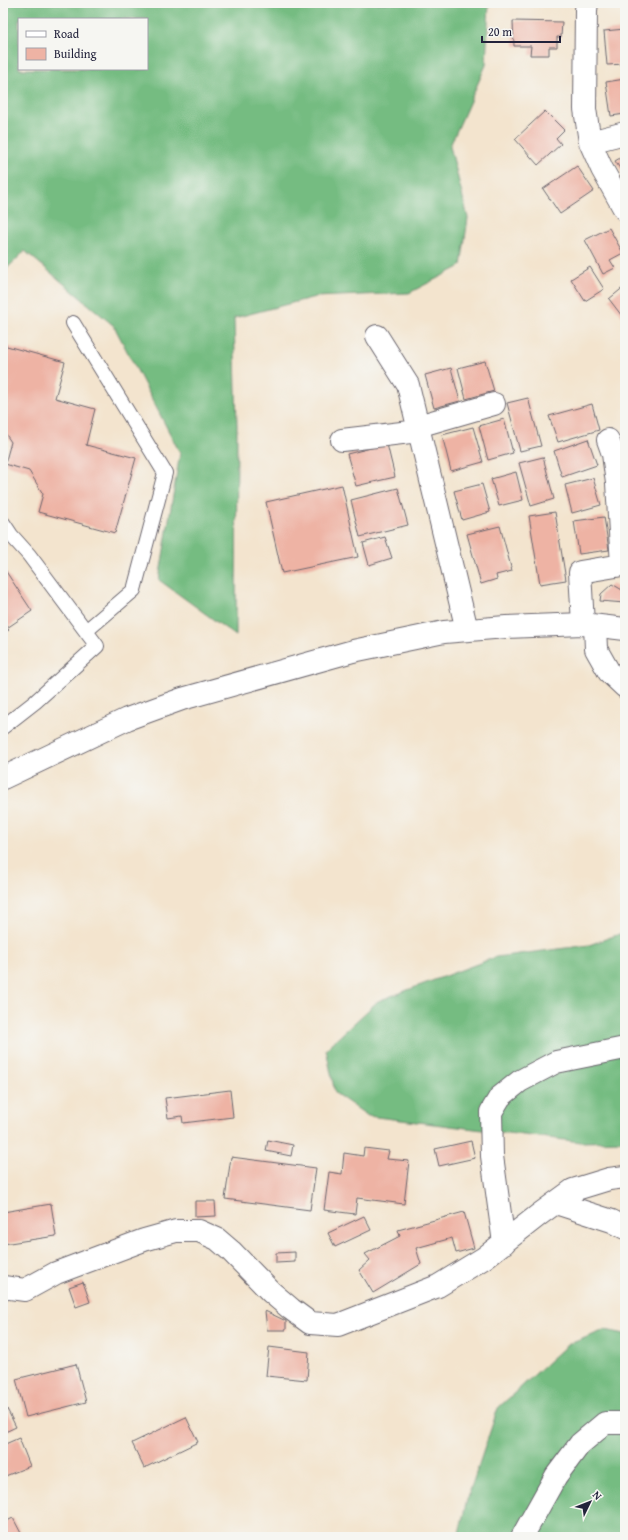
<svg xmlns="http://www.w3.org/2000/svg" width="628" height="1540" font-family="'Gentium Book Plus',serif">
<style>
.forest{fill:#75bc81;stroke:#4c6f5e;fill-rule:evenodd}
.building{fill:#eeb3a4}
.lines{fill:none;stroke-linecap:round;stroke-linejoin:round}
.service-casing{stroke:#6b666e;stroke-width:16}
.minor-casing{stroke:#6b666e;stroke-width:24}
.tertiary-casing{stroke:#6b666e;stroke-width:24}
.service{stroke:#fff;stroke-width:14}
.minor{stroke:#fff;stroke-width:22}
.tertiary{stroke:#fff;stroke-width:22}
</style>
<rect width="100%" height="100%" fill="#f6f6f2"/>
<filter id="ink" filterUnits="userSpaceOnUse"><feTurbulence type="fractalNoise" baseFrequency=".025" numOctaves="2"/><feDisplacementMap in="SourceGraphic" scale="8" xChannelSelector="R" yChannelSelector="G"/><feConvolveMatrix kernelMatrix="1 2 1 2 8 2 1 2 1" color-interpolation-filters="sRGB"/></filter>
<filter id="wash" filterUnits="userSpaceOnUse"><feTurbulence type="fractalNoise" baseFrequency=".012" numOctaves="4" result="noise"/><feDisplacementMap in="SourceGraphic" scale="16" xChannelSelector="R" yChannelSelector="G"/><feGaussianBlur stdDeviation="0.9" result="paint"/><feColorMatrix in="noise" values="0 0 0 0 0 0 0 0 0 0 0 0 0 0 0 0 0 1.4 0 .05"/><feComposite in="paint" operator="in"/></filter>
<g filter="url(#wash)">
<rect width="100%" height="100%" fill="#f3e4ce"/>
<path class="forest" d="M 3,3 L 489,3 L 486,65 L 450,146 L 468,218 L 461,266 L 409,293 L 315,297 L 234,318 L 237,425 L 236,636 L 159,580 L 180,453 L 114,326 L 25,251 L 3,272 ZM 19,19 L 147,19 L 147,69 L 19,69 Z
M 625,932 L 625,1141 L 581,1142 L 368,1116 L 335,1093 L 326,1049 L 378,1001 L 496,957 L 589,945 Z
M 605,1330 L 625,1334 L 625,1537 L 458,1537 L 467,1500 L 498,1408 L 567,1345 Z"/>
<g id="blocks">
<path class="building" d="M 513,21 L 562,22 L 561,37 L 557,37 L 557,47 L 549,47 L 549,55 L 530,55 L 531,46 L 514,46 Z
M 625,29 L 625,64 L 607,65 L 604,31 Z
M 625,79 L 625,114 L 611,116 L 606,82 Z
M 545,111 L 564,130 L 556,138 L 561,144 L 538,165 L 515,139 Z
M 625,155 L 625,176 L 615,161 Z
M 577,166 L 594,191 L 560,214 L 543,189 Z
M 609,228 L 623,253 L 610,260 L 615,268 L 603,274 L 585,240 Z
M 590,267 L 604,289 L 585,301 L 571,279 Z
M 625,286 L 625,320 L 609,299 Z
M 3,345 L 65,362 L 55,398 L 95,409 L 86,445 L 136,458 L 115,533 L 38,512 L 43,494 L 29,471 L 5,464 L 11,442 L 3,430 Z
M 485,361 L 494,391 L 466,399 L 458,368 Z
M 451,368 L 460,401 L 434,408 L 425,375 Z
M 528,398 L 541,446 L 520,451 L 507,403 Z
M 592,404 L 599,430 L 558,442 L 549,416 Z
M 504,419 L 513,453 L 488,460 L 479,426 Z
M 473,427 L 483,462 L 451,471 L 442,435 Z
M 588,439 L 597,465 L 562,477 L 554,451 Z
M 387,444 L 395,477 L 356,486 L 347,454 Z
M 543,457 L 554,499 L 531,506 L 519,463 Z
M 516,472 L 523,500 L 499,506 L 491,479 Z
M 593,478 L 601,505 L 572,513 L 565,485 Z
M 482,484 L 490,512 L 462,520 L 454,491 Z
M 342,485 L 358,557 L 282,573 L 266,502 Z
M 398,488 L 408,525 L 360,537 L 351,500 Z
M 555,512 L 566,580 L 540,584 L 529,516 Z
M 604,517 L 609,550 L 579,554 L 574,521 Z
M 500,526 L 512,571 L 496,575 L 497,579 L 481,584 L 467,534 Z
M 385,537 L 392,558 L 369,565 L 363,543 Z
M 3,567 L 32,611 L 7,628 L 9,630 L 3,634 Z
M 612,584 L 624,591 L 625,603 L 600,601 L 601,594 Z
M 230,1090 L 233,1117 L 183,1123 L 182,1116 L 168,1118 L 165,1098 Z
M 268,1140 L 293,1145 L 291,1156 L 266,1151 Z
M 471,1141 L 475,1158 L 439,1166 L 435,1149 Z
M 364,1148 L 389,1151 L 387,1159 L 409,1161 L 404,1204 L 357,1198 L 355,1214 L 324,1210 L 329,1172 L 342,1174 L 344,1153 L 363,1156 Z
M 231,1157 L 316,1168 L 310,1210 L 225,1199 Z
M 195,1201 L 215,1201 L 216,1216 L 195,1217 Z
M 51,1204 L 56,1236 L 3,1244 L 3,1212 Z
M 464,1212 L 474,1248 L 456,1253 L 452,1238 L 416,1248 L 421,1264 L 373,1293 L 359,1270 L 370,1260 L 365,1254 L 400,1236 L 398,1230 Z
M 364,1216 L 371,1230 L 335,1247 L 328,1233 Z
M 295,1252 L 295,1262 L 276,1263 L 276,1253 Z
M 83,1282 L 90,1302 L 76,1307 L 69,1287 Z
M 265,1311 L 286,1321 L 286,1330 L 267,1330 Z
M 269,1347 L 309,1352 L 307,1380 L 266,1376 Z
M 76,1364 L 86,1402 L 26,1417 L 16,1379 Z
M 7,1409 L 16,1427 L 3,1433 L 3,1411 Z
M 186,1417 L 198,1442 L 144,1468 L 132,1443 Z
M 19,1438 L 30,1466 L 3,1477 L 3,1445 Z
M 13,1518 L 23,1537 L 3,1537 L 3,1523 Z"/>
</g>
</g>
<g filter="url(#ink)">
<use href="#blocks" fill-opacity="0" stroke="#6b666e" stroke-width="1"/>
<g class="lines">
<g class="service-casing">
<path id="service" d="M 73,323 L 165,473 L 134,590 L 86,631
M 3,523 L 11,535 L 29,555 L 97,646 L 35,702 L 3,727"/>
</g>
<g class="minor-casing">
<path id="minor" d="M 587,3 L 586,10 L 585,109 L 590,142 L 602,169 L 625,210
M 590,142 L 625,133
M 377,336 L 408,385 L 467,630
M 418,426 L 494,404
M 342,440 L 419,431
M 583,624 L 580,572 L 622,565 L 617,483 L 613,454 L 608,440
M 595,626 L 596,649 L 609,672 L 625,687
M 556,1203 L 612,1221 L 625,1228
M 504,1243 L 492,1156 L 491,1112 L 500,1097 L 520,1081 L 556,1062 L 625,1048
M 3,1287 L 25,1290 L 56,1273 L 144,1240 L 176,1231 L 199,1231 L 217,1239 L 231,1251 L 271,1292 L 291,1309 L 310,1323 L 338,1325 L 438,1286 L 484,1258 L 540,1214 L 573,1190 L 609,1179 L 625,1177
M 522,1537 L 556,1476 L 580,1444 L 605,1423 L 625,1423"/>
</g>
<g class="tertiary-casing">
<path id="tertiary" d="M 3,778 L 127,719 L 182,699 L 353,651 L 444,632 L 506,627 L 583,624 L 625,629"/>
</g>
<use href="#service" class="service"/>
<use href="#minor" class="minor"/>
<use href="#tertiary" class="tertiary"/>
</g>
</g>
<rect width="628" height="1540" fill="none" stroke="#f6f6f2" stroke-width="16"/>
<rect x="18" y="18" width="130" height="52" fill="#f6f6f2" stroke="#a1a1a9"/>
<rect x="26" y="31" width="20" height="6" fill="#ffffff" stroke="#a1a1a9"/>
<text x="54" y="38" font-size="12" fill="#22223b">Road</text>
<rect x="26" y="48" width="20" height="12" fill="#eeb3a4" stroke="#a1a1a9"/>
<text x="54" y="58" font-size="12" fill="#22223b">Building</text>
<g transform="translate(590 1502) rotate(47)" stroke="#f6f6f2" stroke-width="3" paint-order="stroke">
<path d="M0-3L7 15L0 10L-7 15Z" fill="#22223b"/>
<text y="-6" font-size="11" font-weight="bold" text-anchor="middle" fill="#22223b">N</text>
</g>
<path d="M482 36v6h78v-6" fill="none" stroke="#22223b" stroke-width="2"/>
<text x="488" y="36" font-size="12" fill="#22223b" stroke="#f6f6f2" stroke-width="3" paint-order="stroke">20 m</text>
</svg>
